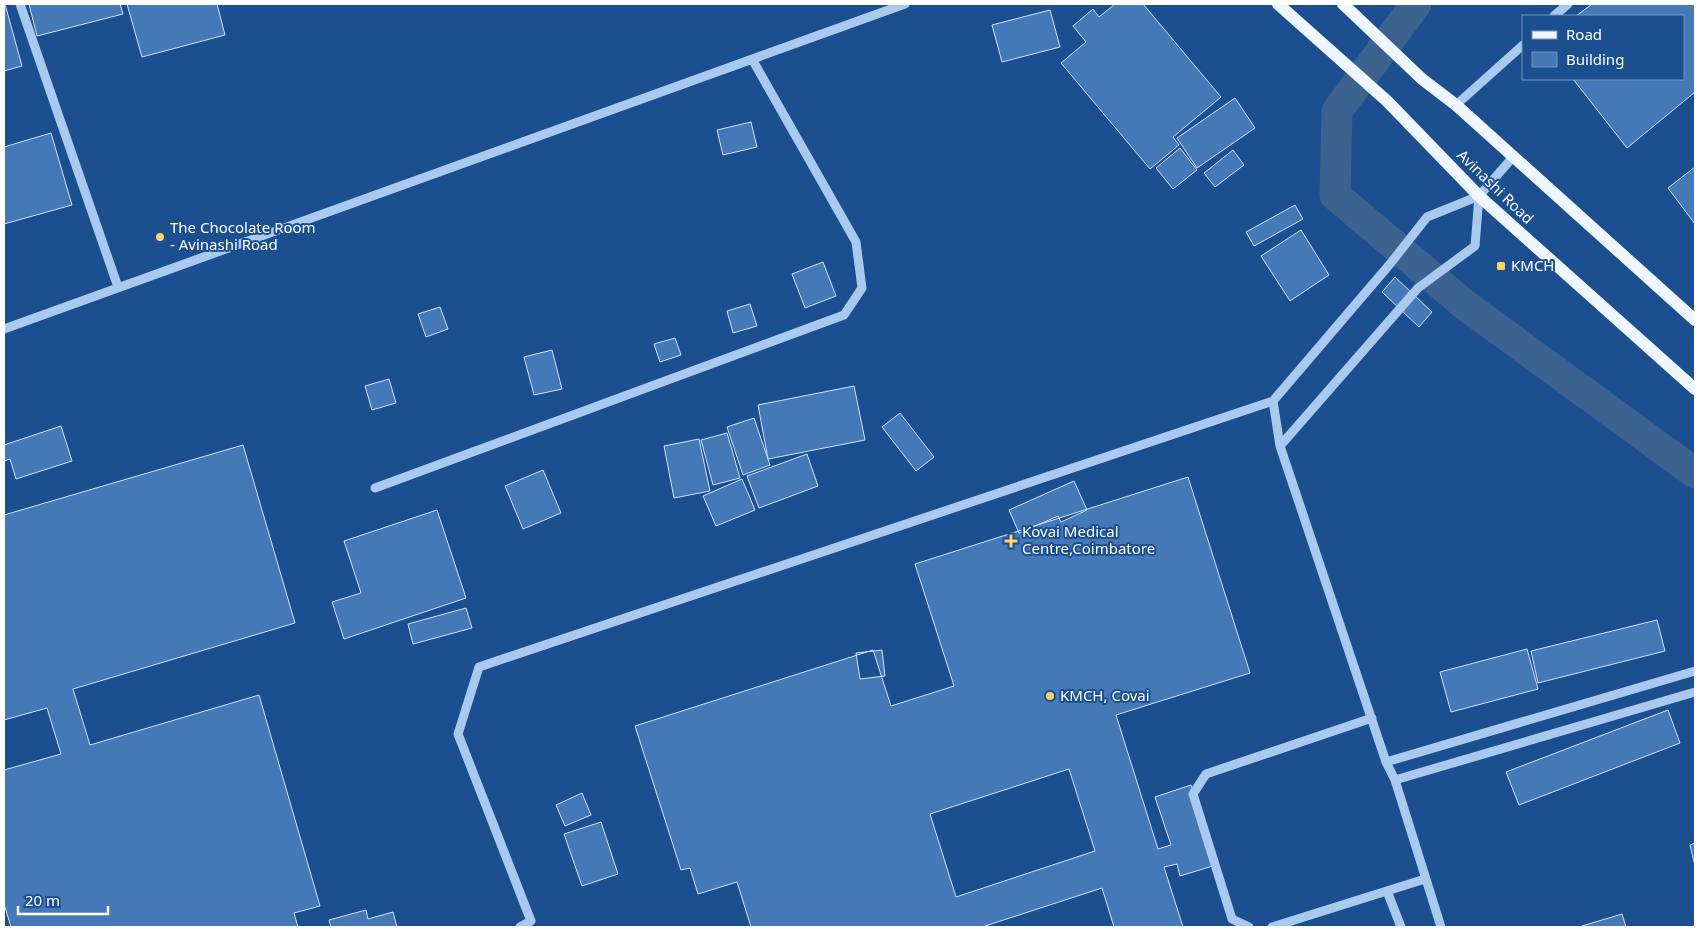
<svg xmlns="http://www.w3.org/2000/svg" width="1699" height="931" font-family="'Noto Sans',sans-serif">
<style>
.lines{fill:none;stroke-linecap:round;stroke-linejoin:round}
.canal{stroke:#3c6290;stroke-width:31}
.building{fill:#4478b7;stroke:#cfe3fa;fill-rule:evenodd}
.minor{stroke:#a9c9ee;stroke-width:9}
.major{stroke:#f0f6ff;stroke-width:12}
.poi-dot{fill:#ffd166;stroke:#1b4f8f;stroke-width:2}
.labels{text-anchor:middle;stroke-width:4;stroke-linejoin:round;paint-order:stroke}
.street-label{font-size:15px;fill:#fff;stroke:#1b4f8f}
.poi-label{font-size:15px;fill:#fff;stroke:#1b4f8f;text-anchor:start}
</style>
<rect width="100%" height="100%" fill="#1b4f8f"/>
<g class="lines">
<path class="canal" d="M 1416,4 L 1337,111 L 1335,195 L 1465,305 L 1695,473"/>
</g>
<path class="building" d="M 4,4 L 5,4 L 22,66 L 4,71 Z
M 29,4 L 120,4 L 123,14 L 37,36 Z
M 127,4 L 217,4 L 225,35 L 142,57 Z
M 1115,4 L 1143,4 L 1221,97 L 1173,137 L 1179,145 L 1150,169 L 1061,63 L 1086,42 L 1073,26 L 1093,9 L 1099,17 Z
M 1592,4 L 1695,4 L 1695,92 L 1627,148 L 1573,79 L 1683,79 L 1683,16 L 1576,16 Z
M 1050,10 L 1060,47 L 1002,62 L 992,25 Z
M 1235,98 L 1255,128 L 1197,168 L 1177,138 Z
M 751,122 L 757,147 L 723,155 L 717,130 Z
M 51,133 L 72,205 L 4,224 L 4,147 Z
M 1180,148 L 1197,170 L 1173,189 L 1156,168 Z
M 1233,150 L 1244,165 L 1215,187 L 1204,173 Z
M 1695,167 L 1695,224 L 1668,188 Z
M 1295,205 L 1303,219 L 1254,246 L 1246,232 Z
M 1301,230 L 1329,275 L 1290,301 L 1261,256 Z
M 823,262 L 836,296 L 805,308 L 792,274 Z
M 1395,277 L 1432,312 L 1419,327 L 1382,292 Z
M 750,304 L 757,326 L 733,333 L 727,311 Z
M 440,307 L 448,329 L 426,337 L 418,314 Z
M 675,338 L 681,355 L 660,362 L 654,344 Z
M 552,350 L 562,389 L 534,395 L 524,357 Z
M 389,379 L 396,403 L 372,410 L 365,386 Z
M 854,386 L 865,440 L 768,459 L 758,405 Z
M 900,413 L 934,457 L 916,471 L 882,427 Z
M 754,418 L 770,465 L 743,475 L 727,427 Z
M 61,426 L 72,461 L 16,479 L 10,459 L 4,461 L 4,445 Z
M 727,433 L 740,478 L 713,485 L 701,440 Z
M 699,439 L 710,491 L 674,498 L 664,446 Z
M 243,445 L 295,623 L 73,689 L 90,745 L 259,695 L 320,906 L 294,913 L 298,927 L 11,927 L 4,904 L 4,770 L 61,754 L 47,708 L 4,720 L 4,515 Z
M 807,454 L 818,486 L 759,508 L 747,476 Z
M 543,470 L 561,513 L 523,529 L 505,486 Z
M 1188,477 L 1250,673 L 1116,715 L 1158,849 L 1171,845 L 1155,797 L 1191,785 L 1216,865 L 1180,876 L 1177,864 L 1164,867 L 1183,927 L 1114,927 L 1102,888 L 982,927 L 751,927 L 737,882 L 698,894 L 690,868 L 681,870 L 635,726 L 873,650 L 891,706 L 954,686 L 915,564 ZM 1069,769 L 1095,851 L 956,897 L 930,814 Z
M 742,479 L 755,510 L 716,526 L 703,496 Z
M 1074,481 L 1087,510 L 1061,522 L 1058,516 L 1019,533 L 1009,510 Z
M 437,510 L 466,598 L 344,639 L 332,602 L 361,593 L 344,541 Z
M 466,608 L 472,628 L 413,644 L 408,624 Z
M 1657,620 L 1665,651 L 1538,683 L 1531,651 Z
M 1527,649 L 1538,689 L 1451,712 L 1440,672 Z
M 882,650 L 885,676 L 860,679 L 856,653 Z
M 1668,710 L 1680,743 L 1519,805 L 1506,772 Z
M 582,793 L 591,815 L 565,826 L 556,805 Z
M 601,822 L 618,874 L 582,886 L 564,834 Z
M 1695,843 L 1695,866 L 1690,845 Z
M 366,910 L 368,919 L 393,912 L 397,927 L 331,927 L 329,920 Z
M 1622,914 L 1626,927 L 1583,927 L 1582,926 Z"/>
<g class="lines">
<path class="minor" d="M 20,4 L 118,287
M 1554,16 L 1568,4
M 1456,105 L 1523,45
M 4,329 L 905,4
M 1280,446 L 1418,288 L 1475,246 L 1479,196
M 375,488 L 844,315 L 862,288 L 856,242 L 752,59
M 1386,762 L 1695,671
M 1395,780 L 1695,692
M 1387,891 L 1401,927
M 520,927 L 531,921 L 458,734 L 479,667 L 1273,401
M 1249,927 L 1232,919 L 1193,794 L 1206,774 L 1372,718
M 1272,927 L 1425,879
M 1441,927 L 1395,780 L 1386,762 L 1280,446 L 1273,401 L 1390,264 L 1427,217 L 1479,196 L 1513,157"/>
<path class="major" d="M 1278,4 L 1387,101 L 1479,196 L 1695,389
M 1343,4 L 1422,79 L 1456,105 L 1695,320"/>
</g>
<g class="poi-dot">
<circle cx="160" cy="237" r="5"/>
<rect x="1496" y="261" width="10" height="10" rx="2.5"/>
<path d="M1008.5 533.5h5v5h5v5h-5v5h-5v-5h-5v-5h5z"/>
<circle cx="1050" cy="696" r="5"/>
</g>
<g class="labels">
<g class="street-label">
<text transform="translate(1495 187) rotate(44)" y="5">Avinashi Road</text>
</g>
<g class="poi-label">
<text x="170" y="233">The Chocolate Room<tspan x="170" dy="17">- Avinashi Road</tspan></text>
<text x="1511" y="271">KMCH</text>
<text x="1022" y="537">Kovai Medical<tspan x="1022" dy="17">Centre,Coimbatore</tspan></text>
<text x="1060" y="701">KMCH, Covai</text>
</g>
</g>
<rect width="1699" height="931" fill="none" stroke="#ffffff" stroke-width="10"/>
<rect x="1522" y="15" width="162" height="65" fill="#1b4f8f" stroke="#7695bc"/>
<rect x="1532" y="31" width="25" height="8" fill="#f0f6ff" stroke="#7695bc"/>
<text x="1566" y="40" font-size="15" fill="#ffffff">Road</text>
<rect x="1532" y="52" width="25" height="15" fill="#4478b7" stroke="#7695bc"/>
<text x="1566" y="65" font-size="15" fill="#ffffff">Building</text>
<path d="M18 906v8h90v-8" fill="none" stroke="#ffffff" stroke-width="2.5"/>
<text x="25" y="906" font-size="15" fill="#ffffff" stroke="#1b4f8f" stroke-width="4" paint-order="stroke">20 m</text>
</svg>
